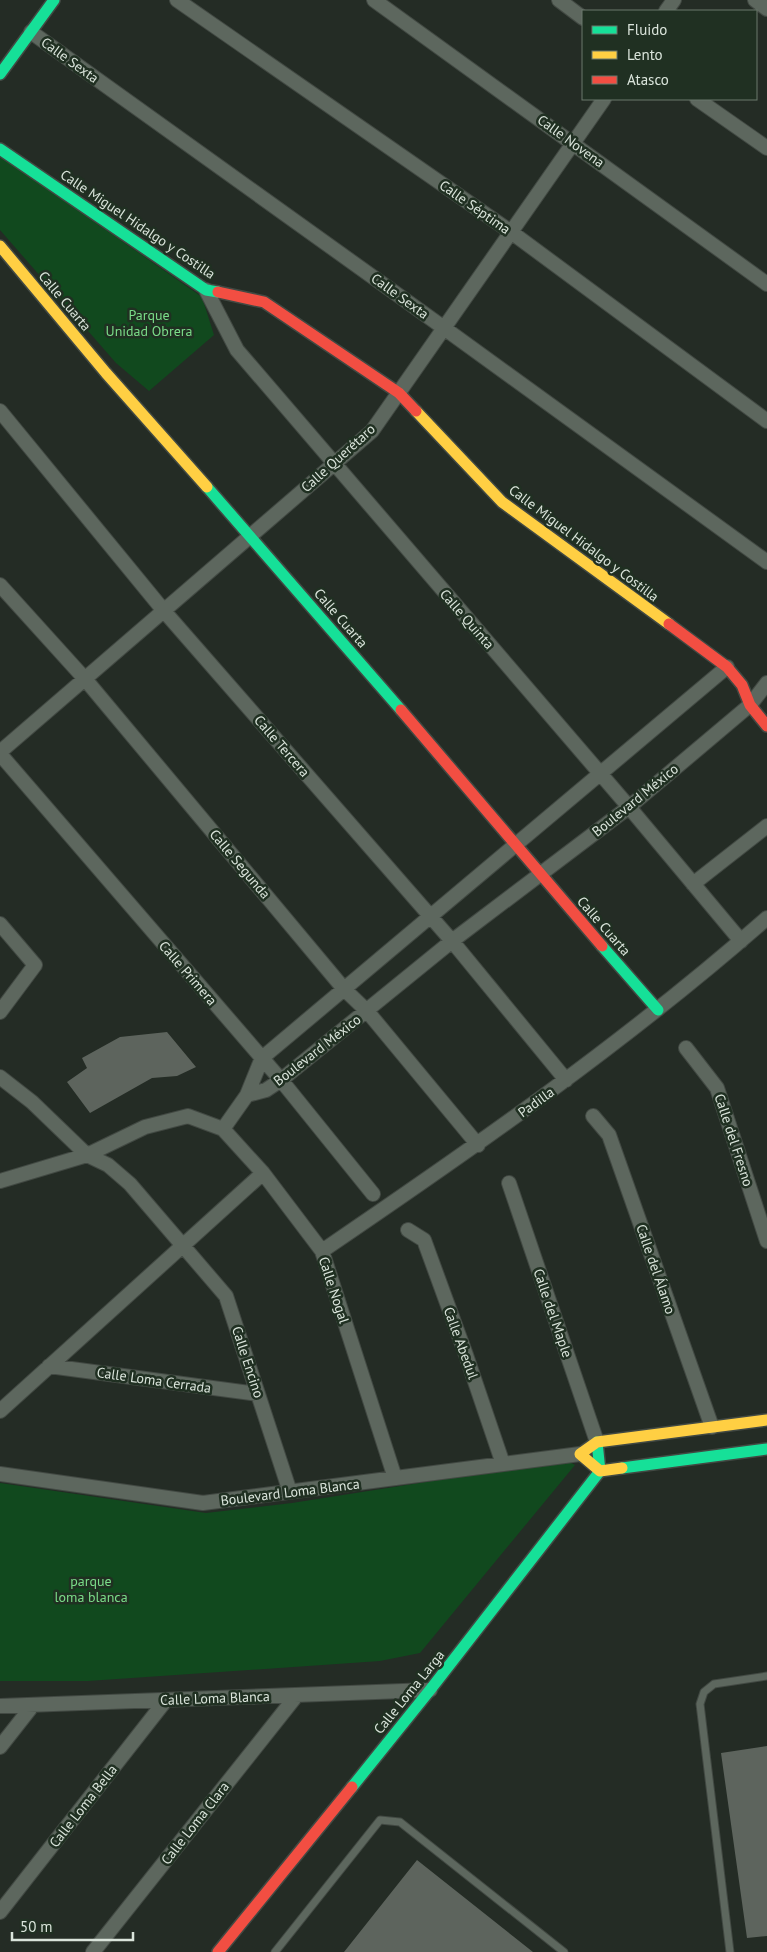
<svg xmlns="http://www.w3.org/2000/svg" width="767" height="1952" font-family="'PT Sans',sans-serif">
<style>
.green{fill:#11491e}
.building{fill:#5d645d}
.lines{fill:none;stroke-linecap:round;stroke-linejoin:round}
.lane-casing{stroke:#424943;stroke-width:9}
.street-casing{stroke:#424943;stroke-width:16}
.fast-casing{stroke:#424943;stroke-width:14}
.slow-casing{stroke:#424943;stroke-width:14}
.jam-casing{stroke:#424943;stroke-width:14}
.lane{stroke:#5d675e;stroke-width:7}
.street{stroke:#5d675e;stroke-width:14}
.fast{stroke:#16e098;stroke-width:11}
.slow{stroke:#ffcf43;stroke-width:11}
.jam{stroke:#f24e42;stroke-width:11}
.labels{text-anchor:middle;stroke-width:5;stroke-linejoin:round;paint-order:stroke}
.street-label{font-size:14px;fill:#dae4db;stroke:#203022}
.park-label{font-size:14px;fill:#7bdd89;stroke:#203022}
</style>
<rect width="100%" height="100%" fill="#242c25"/>
<path class="green" d="M 0,156 L 202,297 L 214,335 L 149,391 L 116,363 L 0,230 Z
M 566,1460 L 575,1465 L 420,1653 L 380,1661 L 88,1681 L 0,1681 L 0,1483 L 206,1513 L 292,1503 Z"/>
<path class="building" d="M 167,1032 L 196,1067 L 177,1076 L 152,1078 L 90,1113 L 67,1082 L 87,1068 L 82,1058 L 120,1037 Z
M 767,1746 L 767,1936 L 747,1938 L 721,1753 Z
M 417,1860 L 533,1952 L 344,1952 Z"/>
<g class="lines">
<g class="lane-casing">
<path id="lane" d="M 275,1952 L 380,1820 L 400,1822 L 564,1952
M 730,1952 L 700,1704 L 704,1692 L 714,1684 L 767,1676"/>
</g>
<g class="street-casing">
<path id="street" d="M 177,0 L 511,232 L 767,421
M 374,0 L 767,284
M 559,0 L 583,18
M 755,0 L 767,9
M 666,11 L 674,0
M 31,32 L 444,328 L 767,562
M 697,99 L 767,148
M 206,290 L 237,350 L 629,807 L 741,941
M 0,411 L 164,611 L 452,941 L 566,1080
M 0,585 L 85,679 L 344,989 L 367,1011 L 478,1145
M 0,752 L 372,431 L 604,99
M 0,754 L 281,1080 L 373,1194
M 693,884 L 767,826
M 0,924 L 35,965
M 0,1012 L 35,965
M 686,1048 L 717,1088 L 767,1241
M 0,1077 L 32,1102 L 87,1155 L 108,1165 L 130,1184 L 226,1296 L 290,1492
M 247,1095 L 266,1090 L 281,1080 L 452,941 L 629,807 L 750,705 L 767,683
M 593,1116 L 609,1135 L 712,1427
M 223,1129 L 263,1173 L 322,1251 L 395,1478
M 0,1181 L 87,1155 L 145,1127 L 188,1116 L 223,1129 L 247,1095 L 262,1058 L 727,667
M 509,1183 L 597,1442
M 408,1230 L 424,1240 L 466,1355 L 503,1464
M 322,1251 C 475,1147 627,1041 767,918
M 49,1366 L 258,1394
M 0,1411 L 263,1173
M 0,1474 L 203,1503 L 580,1454
M 0,1706 L 430,1690
M 0,1747 L 33,1705
M 0,1912 L 166,1700
M 93,1952 L 297,1695"/>
</g>
<g class="fast-casing">
<path id="fast" d="M 0,74 L 54,0
M 0,149 L 206,290 L 218,292
M 207,487 L 401,710
M 602,946 L 658,1010
M 622,1468 L 767,1449
M 352,1787 L 430,1690 L 600,1471 L 597,1442"/>
</g>
<g class="slow-casing">
<path id="slow" d="M 0,246 L 106,373 L 207,487
M 416,411 L 502,502 L 669,624
M 622,1468 L 600,1471 L 580,1454 L 597,1442 L 767,1420"/>
</g>
<g class="jam-casing">
<path id="jam" d="M 218,292 L 264,302 L 399,393 L 416,411
M 669,624 L 727,667 L 742,685 L 750,705 L 767,726
M 401,710 L 602,946
M 218,1952 L 352,1787"/>
</g>
<use href="#lane" class="lane"/>
<use href="#street" class="street"/>
<use href="#fast" class="fast"/>
<use href="#slow" class="slow"/>
<use href="#jam" class="jam"/>
</g>
<g class="labels">
<g class="street-label">
<text transform="translate(70 60) rotate(36)" y="5">Calle Sexta</text>
<text transform="translate(571 141) rotate(36)" y="5">Calle Novena</text>
<text transform="translate(475 207) rotate(35)" y="5">Calle Séptima</text>
<text transform="translate(138 224) rotate(34)" y="5">Calle Miguel Hidalgo y Costilla</text>
<text transform="translate(400 296) rotate(36)" y="5">Calle Sexta</text>
<text transform="translate(65 301) rotate(50)" y="5">Calle Cuarta</text>
<text transform="translate(338 458) rotate(-42)" y="5">Calle Querétaro</text>
<text transform="translate(584 543) rotate(37)" y="5">Calle Miguel Hidalgo y Costilla</text>
<text transform="translate(341 618) rotate(49)" y="5">Calle Cuarta</text>
<text transform="translate(467 619) rotate(49)" y="5">Calle Quinta</text>
<text transform="translate(282 746) rotate(49)" y="5">Calle Tercera</text>
<text transform="translate(635 800) rotate(-39)" y="5">Boulevard México</text>
<text transform="translate(240 864) rotate(50)" y="5">Calle Segunda</text>
<text transform="translate(604 926) rotate(49)" y="5">Calle Cuarta</text>
<text transform="translate(188 973) rotate(49)" y="5">Calle Primera</text>
<text transform="translate(317 1050) rotate(-38)" y="5">Boulevard México</text>
<text transform="translate(536 1102) rotate(-36)" y="5">Padilla</text>
<text transform="translate(734 1140) rotate(72)" y="5">Calle del Fresno</text>
<text transform="translate(656 1269) rotate(71)" y="5">Calle del Álamo</text>
<text transform="translate(334 1290) rotate(72)" y="5">Calle Nogal</text>
<text transform="translate(553 1313) rotate(71)" y="5">Calle del Maple</text>
<text transform="translate(461 1343) rotate(70)" y="5">Calle Abedul</text>
<text transform="translate(248 1362) rotate(72)" y="5">Calle Encino</text>
<text transform="translate(154 1380) rotate(8)" y="5">Calle Loma Cerrada</text>
<text transform="translate(290 1492) rotate(-7)" y="5">Boulevard Loma Blanca</text>
<text transform="translate(409 1692) rotate(-51)" y="5">Calle Loma Larga</text>
<text transform="translate(215 1698) rotate(-2)" y="5">Calle Loma Blanca</text>
<text transform="translate(83 1806) rotate(-52)" y="5">Calle Loma Bella</text>
<text transform="translate(195 1823) rotate(-52)" y="5">Calle Loma Clara</text>
</g>
<g class="park-label">
<text x="149" y="320">Parque<tspan x="149" dy="16">Unidad Obrera</tspan></text>
<text x="91" y="1586">parque<tspan x="91" dy="16">loma blanca</tspan></text>
</g>
</g>
<rect x="582" y="10" width="175" height="90" fill="#203022" stroke="#6a786c"/>
<rect x="592" y="26" width="25" height="8" fill="#16e098" stroke="#6a786c"/>
<text x="627" y="35" font-size="15" fill="#dae4db">Fluido</text>
<rect x="592" y="51" width="25" height="8" fill="#ffcf43" stroke="#6a786c"/>
<text x="627" y="60" font-size="15" fill="#dae4db">Lento</text>
<rect x="592" y="76" width="25" height="8" fill="#f24e42" stroke="#6a786c"/>
<text x="627" y="85" font-size="15" fill="#dae4db">Atasco</text>
<path d="M12 1932v8h121v-8" fill="none" stroke="#dae4db" stroke-width="2.5"/>
<text x="20" y="1932" font-size="15" fill="#dae4db" stroke="#203022" stroke-width="4" paint-order="stroke">50 m</text>
</svg>
